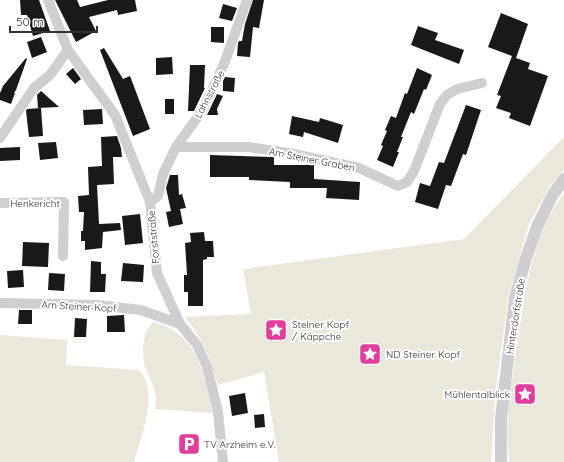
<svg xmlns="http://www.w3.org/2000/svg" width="564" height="462" font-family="Quicksand,sans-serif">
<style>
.green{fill:#e9e8db}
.building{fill:#191919}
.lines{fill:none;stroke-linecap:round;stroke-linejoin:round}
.minor{stroke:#cfcfcf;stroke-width:10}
.tertiary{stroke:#cfcfcf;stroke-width:12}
.labels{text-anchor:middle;stroke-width:4;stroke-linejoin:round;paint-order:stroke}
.street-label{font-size:10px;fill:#323232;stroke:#fff}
.poi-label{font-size:10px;fill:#323232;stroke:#fff;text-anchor:start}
</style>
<rect width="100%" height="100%" fill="#fff"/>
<path class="green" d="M 564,137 L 564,169 L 550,186 L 529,224 L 508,298 L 496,387 L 491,462 L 279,462 L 264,372 L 218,385 C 211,361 202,337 185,317 L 251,314 L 243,269 L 464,239 Z
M 564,193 L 564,462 L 509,462 C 507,441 507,419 509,398 C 511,383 514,368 516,353 C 524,299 530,238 564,193 Z
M 153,322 C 199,334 203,374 213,413 L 155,409 L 156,398 L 154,388 L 144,364 L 143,347 L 145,333 Z
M 0,335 L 67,340 L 66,365 L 139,370 C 160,392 141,436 134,462 L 0,462 Z"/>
<path class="building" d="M 20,0 L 39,0 L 50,31 L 33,36 L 27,15 L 21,15 Z
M 55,0 L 77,0 L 80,7 L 108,0 L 135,0 L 137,11 L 118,15 L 117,10 L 89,17 L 96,31 L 76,42 Z
M 253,0 L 264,0 L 259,28 L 253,27 L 250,57 L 237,56 L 238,43 L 239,41 L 242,41 L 245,24 Z
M 223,4 L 237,8 L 232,21 L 219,18 Z
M 501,13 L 528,24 L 516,58 L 530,63 L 528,69 L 548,76 L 530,126 L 509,118 L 511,113 L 496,108 L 501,96 L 497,95 L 512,56 L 488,47 Z
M 418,26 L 438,33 L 435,40 L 464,50 L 459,64 L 411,45 Z
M 211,27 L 224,27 L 224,43 L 211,42 Z
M 41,37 L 47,52 L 32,58 L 27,42 Z
M 104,48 L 123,79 L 130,76 L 150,129 L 133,136 L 100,50 Z
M 172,57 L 173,74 L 156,75 L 156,58 Z
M 26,58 L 27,59 L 16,90 L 14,93 L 15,93 L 11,104 L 0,100 L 0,93 L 3,86 Z
M 190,65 L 205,65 L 204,88 L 205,88 L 194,111 L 188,111 Z
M 73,68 L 81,79 L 75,84 L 66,74 Z
M 417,68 L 432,75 L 426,90 L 424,89 L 414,114 L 411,112 L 401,137 L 403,137 L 397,152 L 399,152 L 393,167 L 377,160 L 383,146 L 381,145 L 387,131 L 385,130 L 391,116 L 396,118 L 405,93 L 407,94 Z
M 225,77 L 235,78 L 234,92 L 223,91 L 223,81 Z
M 41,91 L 59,107 L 38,108 L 37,95 Z
M 217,94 L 223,96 L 217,109 L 218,115 L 207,115 Z
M 165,99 L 174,99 L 174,114 L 165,114 Z
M 466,105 L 481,110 L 466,155 L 463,154 L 451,186 L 446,185 L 438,209 L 415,202 L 420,183 L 430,186 L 439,162 L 444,163 Z
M 41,108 L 43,136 L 29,137 L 26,111 L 27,109 Z
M 102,109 L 103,124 L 84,125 L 83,110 Z
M 292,116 L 319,122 L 320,118 L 343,125 L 338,143 L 304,132 L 303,137 L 289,134 Z
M 117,136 L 121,148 L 122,157 L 113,157 L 114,184 L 97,185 L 99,224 L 120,223 L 121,230 L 103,232 L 102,248 L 85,250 L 85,241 L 81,241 L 81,231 L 83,231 L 84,212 L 79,212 L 78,196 L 89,195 L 88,167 L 102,166 L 101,137 Z
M 56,142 L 58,158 L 40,160 L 38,143 Z
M 20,147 L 20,160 L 0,161 L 0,148 Z
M 210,155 L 274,157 L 274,165 L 314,165 L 314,179 L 360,182 L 359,200 L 326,198 L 327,188 L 290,188 L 290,182 L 249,180 L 249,177 L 210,177 Z
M 170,175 L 178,175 L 179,195 L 182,194 L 186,208 L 180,209 L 183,224 L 169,227 L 166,212 L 171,211 L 166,188 Z
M 140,214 L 143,243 L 125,245 L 122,216 Z
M 204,232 L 205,241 L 213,241 L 214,257 L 207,257 L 207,259 L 203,260 L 203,306 L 188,306 L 188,292 L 184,292 L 184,275 L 187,275 L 185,243 L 191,242 L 190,233 Z
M 23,242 L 49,243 L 48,267 L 22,266 Z
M 91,261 L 101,262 L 101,274 L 106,274 L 105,292 L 90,292 Z
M 123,263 L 144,265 L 143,282 L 121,281 Z
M 23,270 L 24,287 L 8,288 L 7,271 Z
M 49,273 L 65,274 L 64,291 L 48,290 Z
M 19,310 L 32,310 L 32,324 L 18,324 Z
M 124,315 L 125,332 L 107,332 L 107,316 Z
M 75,318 L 87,319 L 86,337 L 74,337 Z
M 245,393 L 248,413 L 232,416 L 229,396 Z
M 264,414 L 265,427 L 255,428 L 254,415 Z"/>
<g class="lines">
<path class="minor" d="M 48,0 L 68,50 L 115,115 L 150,202 L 157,273 L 180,324 L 197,345 L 207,367 L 218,412 L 223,462
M 0,138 L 34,88 L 50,75 L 68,50
M 176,147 L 249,147 L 294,154 L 359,168 L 398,186 L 407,182 L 414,171 L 440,104 L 447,95 L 457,89 L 482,83
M 150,202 L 158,196 L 163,174 L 176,147 L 202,111 L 224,64 L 247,0
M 0,203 L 64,202 L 63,256
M 0,303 L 97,305 L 141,310 L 180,324"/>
<path class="tertiary" d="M 501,462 L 501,418 L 515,298 L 526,258 L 537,227 L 552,196 L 564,179"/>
</g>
<defs>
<g id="sight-square" transform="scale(1.15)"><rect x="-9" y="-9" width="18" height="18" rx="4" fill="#e03d9d" stroke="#fff"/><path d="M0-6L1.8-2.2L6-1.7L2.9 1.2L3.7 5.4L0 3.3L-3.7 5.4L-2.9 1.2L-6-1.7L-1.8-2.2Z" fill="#fff"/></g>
<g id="parking-square" transform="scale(1.15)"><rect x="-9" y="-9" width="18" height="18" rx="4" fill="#e03d9d" stroke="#fff"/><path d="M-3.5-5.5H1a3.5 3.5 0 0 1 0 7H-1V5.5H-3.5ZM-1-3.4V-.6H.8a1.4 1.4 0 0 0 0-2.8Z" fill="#fff"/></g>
</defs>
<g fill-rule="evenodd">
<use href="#sight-square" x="276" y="330"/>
<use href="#sight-square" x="370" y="354"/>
<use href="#sight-square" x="525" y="394"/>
<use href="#parking-square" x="189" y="444"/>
</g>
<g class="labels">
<g class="street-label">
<text transform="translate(209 94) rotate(-62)" y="4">Lahnstraße</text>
<text transform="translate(312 159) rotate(11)" y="4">Am Steiner Graben</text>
<text x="35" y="207">Henkericht</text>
<text transform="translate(153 237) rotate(-95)" y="4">Forststraße</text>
<text transform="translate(79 306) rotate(3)" y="4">Am Steiner Kopf</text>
<text transform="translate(515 316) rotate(-81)" y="4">Hinterdorfstraße</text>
</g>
<g class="poi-label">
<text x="292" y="328">Steiner Kopf<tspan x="292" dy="12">/ Käppche</tspan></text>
<text x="386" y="358">ND Steiner Kopf</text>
<text x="510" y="398" text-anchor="end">Mühlentalblick</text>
<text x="204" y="448">TV Arzheim e.V.</text>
</g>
</g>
<path d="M10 26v6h87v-6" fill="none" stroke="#323232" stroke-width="2"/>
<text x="16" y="26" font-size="12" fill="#323232" stroke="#ffffff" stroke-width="3" paint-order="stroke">50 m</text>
</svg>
